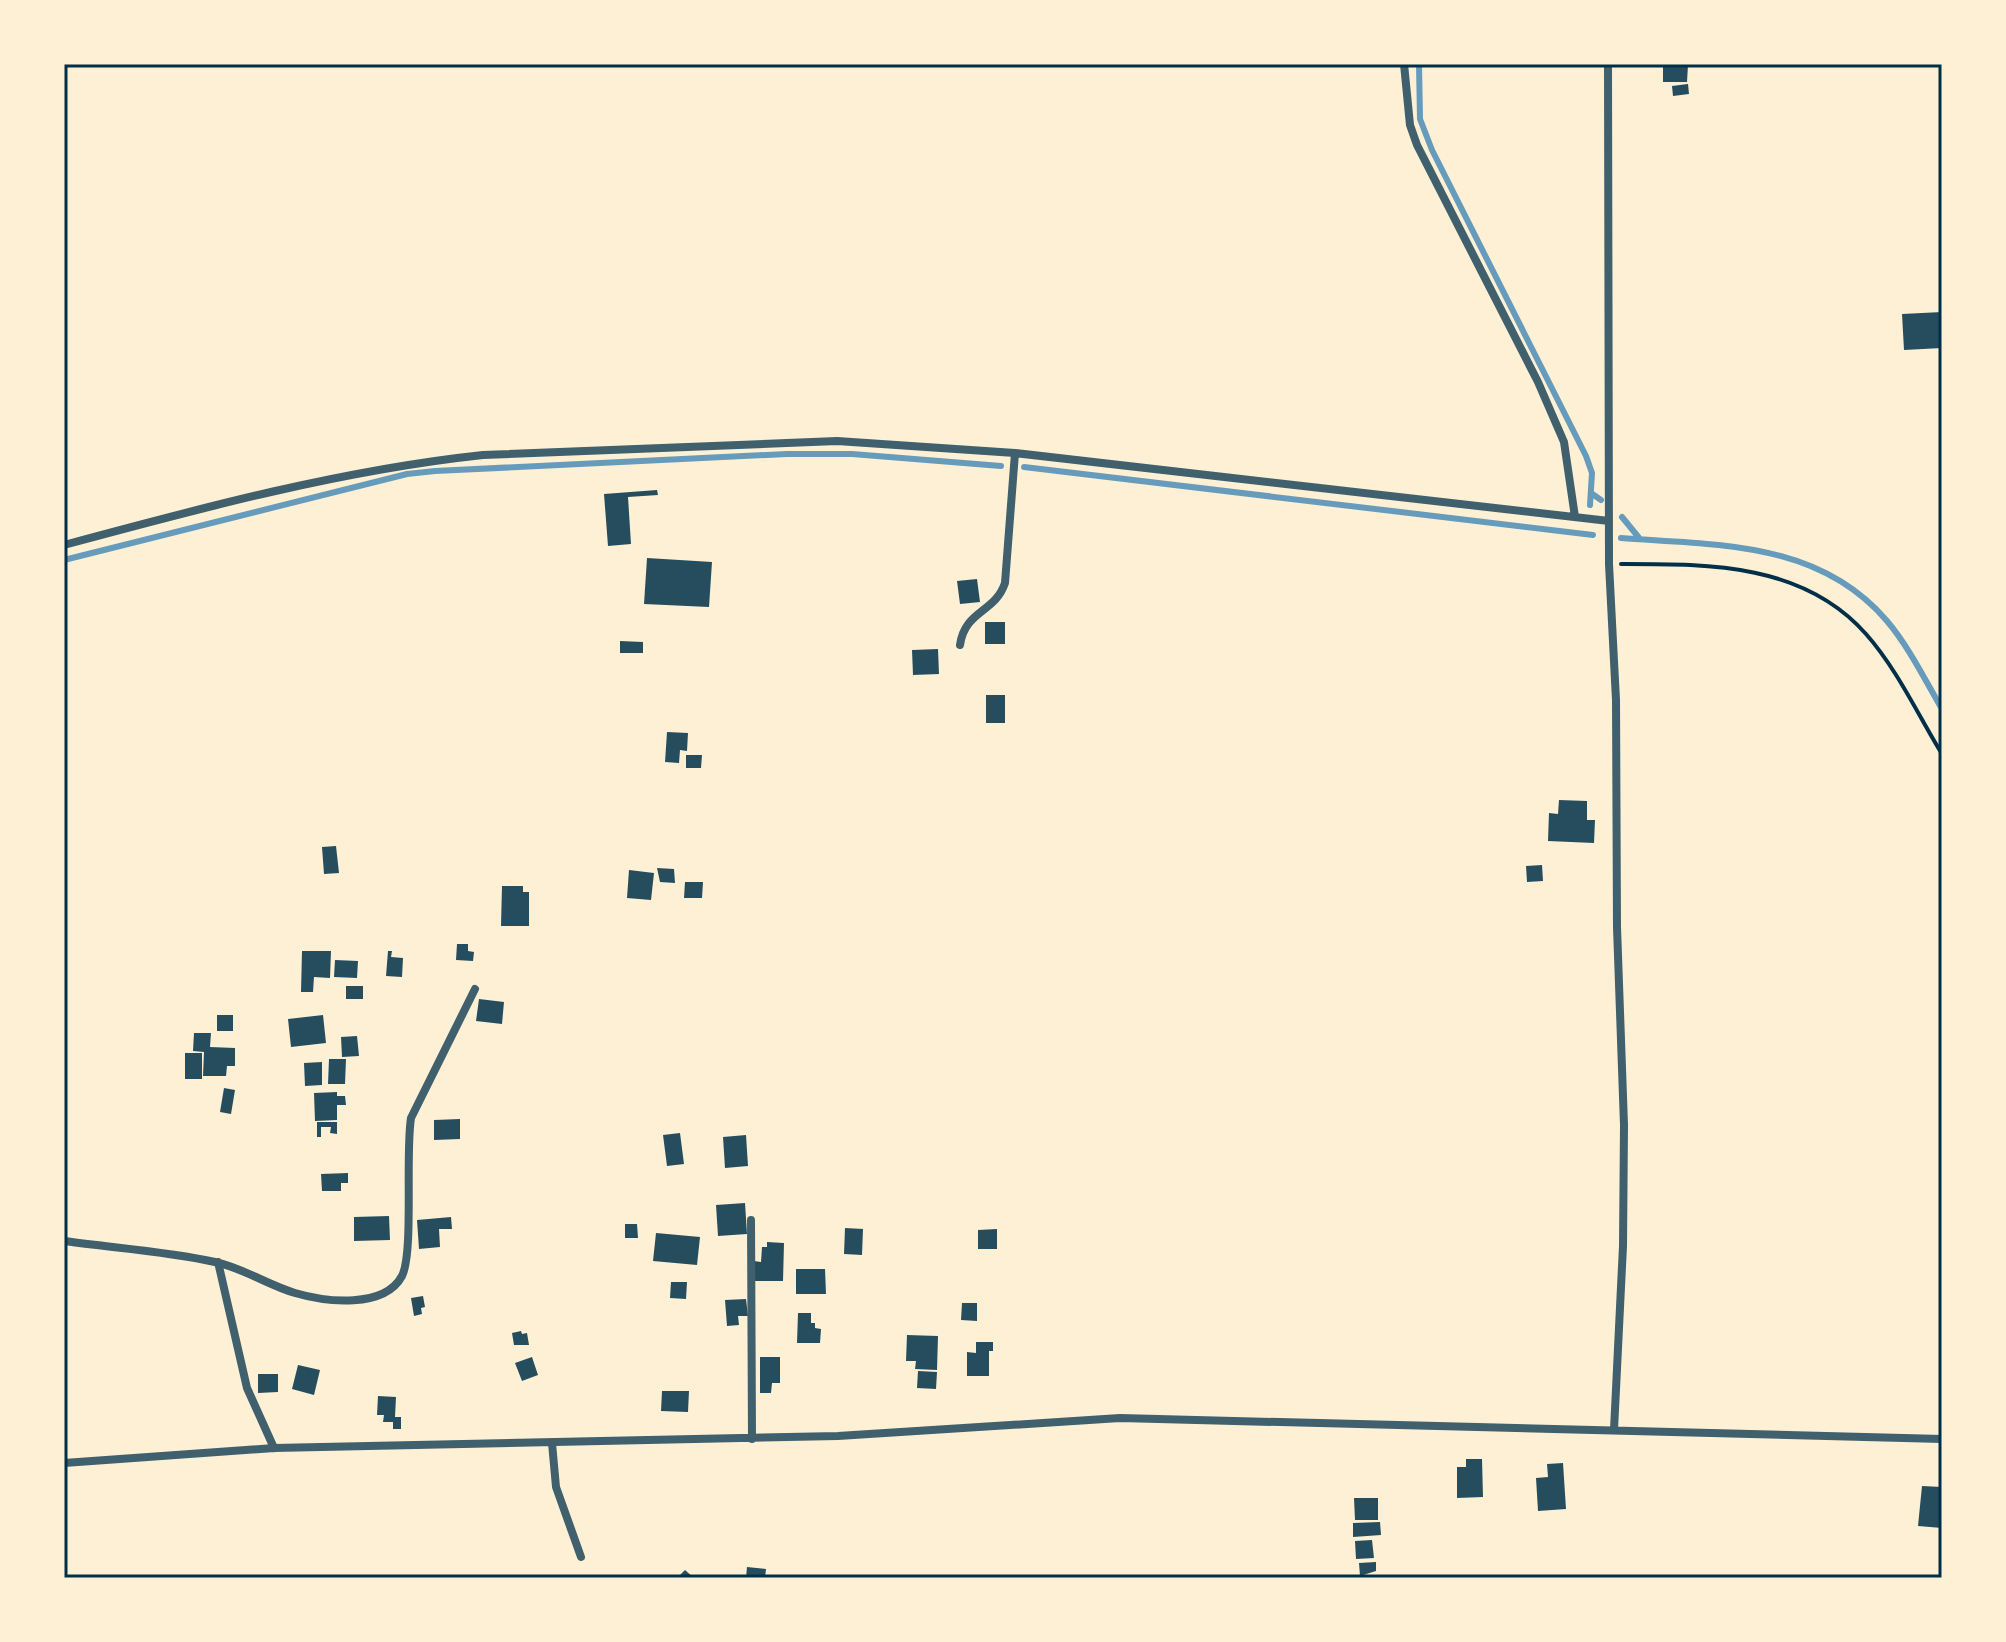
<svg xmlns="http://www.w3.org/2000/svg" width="2006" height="1642" font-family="'PT Sans Narrow',sans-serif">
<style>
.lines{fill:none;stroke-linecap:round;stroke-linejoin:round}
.stream{stroke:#669bbc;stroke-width:6}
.building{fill:#264d5e}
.path{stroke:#003049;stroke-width:4}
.minor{stroke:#3f606c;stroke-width:8}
.neatline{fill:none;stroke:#003049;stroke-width:3}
</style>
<rect width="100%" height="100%" fill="#fdf0d5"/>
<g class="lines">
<path class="stream" d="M 1419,64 L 1420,119 L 1432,150 L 1586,456 L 1592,473 L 1590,505
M 1024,467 L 1593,535
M 1591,493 L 1601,500
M 1622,517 L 1640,539
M 1621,538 C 1717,545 1819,541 1887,621 C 1909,647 1925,680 1942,709
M 64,560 L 407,474 L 435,471 L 787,454 L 852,454 L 1001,466"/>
</g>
<path class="building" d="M 1663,64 L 1688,65 L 1687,82 L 1663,82 Z
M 1688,84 L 1689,94 L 1673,96 L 1672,86 Z
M 1942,312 L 1942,348 L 1904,350 L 1902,314 Z
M 657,490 L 658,495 L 628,497 L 631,544 L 608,546 L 604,494 Z
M 647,558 L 712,562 L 709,607 L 644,604 Z
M 977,579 L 980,602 L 960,604 L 957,581 Z
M 985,622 L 1005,622 L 1005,644 L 985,644 Z
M 620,641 L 643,642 L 643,653 L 620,653 Z
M 938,649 L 939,674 L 913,675 L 912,650 Z
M 986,695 L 1005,695 L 1005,723 L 986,723 Z
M 667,732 L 688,733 L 687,751 L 680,750 L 679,763 L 665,762 Z
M 686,755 L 702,755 L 701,768 L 686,768 Z
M 1559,800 L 1587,801 L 1587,820 L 1595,820 L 1594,843 L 1548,841 L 1549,813 L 1558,814 Z
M 336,846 L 339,873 L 324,874 L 322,847 Z
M 1542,865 L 1543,881 L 1527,882 L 1526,866 Z
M 657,868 L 674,869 L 675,883 L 660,882 Z
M 629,870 L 654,873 L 651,900 L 627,898 Z
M 685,882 L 703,882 L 702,898 L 684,898 Z
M 502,886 L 523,886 L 523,892 L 529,892 L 529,926 L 501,926 Z
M 457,944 L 468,944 L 468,951 L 474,952 L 473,961 L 456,960 Z
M 302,951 L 331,951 L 330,978 L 314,977 L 313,992 L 301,992 Z
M 388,951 L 392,951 L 391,957 L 403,958 L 402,977 L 386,976 Z
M 335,960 L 358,961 L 357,978 L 334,977 Z
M 346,986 L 363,986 L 363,999 L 346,999 Z
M 479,999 L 504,1002 L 502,1024 L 476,1021 Z
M 217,1015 L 233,1015 L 233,1031 L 217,1031 Z
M 323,1015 L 326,1043 L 291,1047 L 288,1019 Z
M 194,1033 L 211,1033 L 210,1047 L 235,1048 L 235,1066 L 227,1066 L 226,1076 L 203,1076 L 204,1052 L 193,1051 Z
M 357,1036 L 359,1056 L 342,1057 L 341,1037 Z
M 185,1053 L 202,1053 L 202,1079 L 185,1079 Z
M 329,1059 L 346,1059 L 345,1084 L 328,1084 Z
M 322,1062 L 322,1085 L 305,1086 L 304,1063 Z
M 224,1088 L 235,1090 L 231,1114 L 220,1112 Z
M 337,1092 L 337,1096 L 345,1096 L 346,1105 L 337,1105 L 337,1120 L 315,1121 L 314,1093 Z
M 460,1119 L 460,1139 L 434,1140 L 434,1120 Z
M 317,1122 L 337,1122 L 337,1134 L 330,1133 L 331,1127 L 321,1127 L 321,1137 L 317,1137 Z
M 680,1133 L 684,1164 L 667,1166 L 663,1135 Z
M 746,1135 L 748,1166 L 725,1168 L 723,1137 Z
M 348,1173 L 348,1183 L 341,1183 L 341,1191 L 322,1191 L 321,1174 Z
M 745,1203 L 747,1234 L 718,1236 L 716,1205 Z
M 389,1216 L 390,1240 L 354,1241 L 354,1217 Z
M 451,1217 L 452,1229 L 439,1229 L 440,1247 L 419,1249 L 417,1220 Z
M 625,1224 L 637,1224 L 638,1238 L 625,1238 Z
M 845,1228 L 863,1229 L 862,1255 L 844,1254 Z
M 997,1229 L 997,1249 L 978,1249 L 978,1230 Z
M 656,1233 L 700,1237 L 697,1265 L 653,1261 Z
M 767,1242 L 784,1243 L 783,1281 L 753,1281 L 754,1261 L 761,1262 L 762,1247 L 767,1247 Z
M 796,1269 L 825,1269 L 826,1294 L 796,1294 Z
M 671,1282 L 687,1282 L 686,1299 L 670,1298 Z
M 423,1296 L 425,1307 L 421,1308 L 422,1314 L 414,1316 L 411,1298 Z
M 746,1299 L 748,1316 L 738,1316 L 739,1325 L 727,1326 L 725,1300 Z
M 962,1303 L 977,1303 L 977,1321 L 961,1320 Z
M 798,1313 L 811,1313 L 811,1323 L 815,1323 L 815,1328 L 821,1329 L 820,1343 L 797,1343 Z
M 521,1331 L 522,1334 L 527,1333 L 529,1345 L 514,1345 L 512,1333 Z
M 907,1335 L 938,1336 L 937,1370 L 915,1369 L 916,1361 L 906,1361 Z
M 976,1342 L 993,1342 L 993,1351 L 989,1351 L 989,1376 L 967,1376 L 967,1352 L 976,1353 Z
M 532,1357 L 538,1375 L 522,1381 L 515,1363 Z
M 760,1357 L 780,1357 L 780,1383 L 772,1383 L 771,1393 L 760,1393 Z
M 298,1365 L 320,1370 L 314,1395 L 292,1389 Z
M 918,1371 L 937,1372 L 936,1389 L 917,1388 Z
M 258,1374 L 278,1374 L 278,1392 L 258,1393 Z
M 662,1391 L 689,1391 L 688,1412 L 661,1411 Z
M 378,1396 L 396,1397 L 395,1417 L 401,1417 L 401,1429 L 393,1429 L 393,1422 L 383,1422 L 384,1415 L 377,1415 Z
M 1466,1459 L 1482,1459 L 1483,1497 L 1457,1498 L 1457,1467 L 1466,1467 Z
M 1563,1463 L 1566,1509 L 1538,1511 L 1536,1478 L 1548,1477 L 1547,1464 Z
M 1922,1486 L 1942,1487 L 1942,1528 L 1918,1526 Z
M 1354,1498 L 1378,1498 L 1378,1520 L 1355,1520 Z
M 1380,1522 L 1381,1535 L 1353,1537 L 1353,1523 Z
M 1372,1540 L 1374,1558 L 1356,1559 L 1355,1541 Z
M 1376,1562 L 1376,1571 L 1360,1576 L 1359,1563 Z
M 747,1567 L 766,1569 L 765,1578 L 746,1578 Z
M 685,1570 L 694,1578 L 677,1578 Z"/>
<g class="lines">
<path class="path" d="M 1621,564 C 1709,564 1803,563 1866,634 C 1897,669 1918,715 1942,754"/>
<path class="minor" d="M 1404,64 L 1410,125 L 1417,145 L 1538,382 L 1564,442 L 1575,517
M 1608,64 L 1609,564 L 1616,700 L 1617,927 L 1624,1125 L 1623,1246 L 1614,1430
M 64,545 C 201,508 342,470 483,455 L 837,441 L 1015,453 L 1609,521
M 960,645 C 965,610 995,613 1005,583 L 1015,453
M 751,1220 L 752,1439
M 64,1241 C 114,1248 166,1251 215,1262 C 243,1268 268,1285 295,1293 C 326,1302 384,1309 402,1276 C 414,1252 405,1155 411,1118 L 475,989
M 218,1262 L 247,1388 L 274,1448
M 552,1443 L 556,1487 L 581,1557
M 64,1463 L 274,1448 L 838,1436 L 1120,1418 L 1942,1439"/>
</g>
<rect width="2006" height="1642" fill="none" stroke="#fdf0d5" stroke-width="132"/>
<rect x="66" y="66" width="1874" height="1510" class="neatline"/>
</svg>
